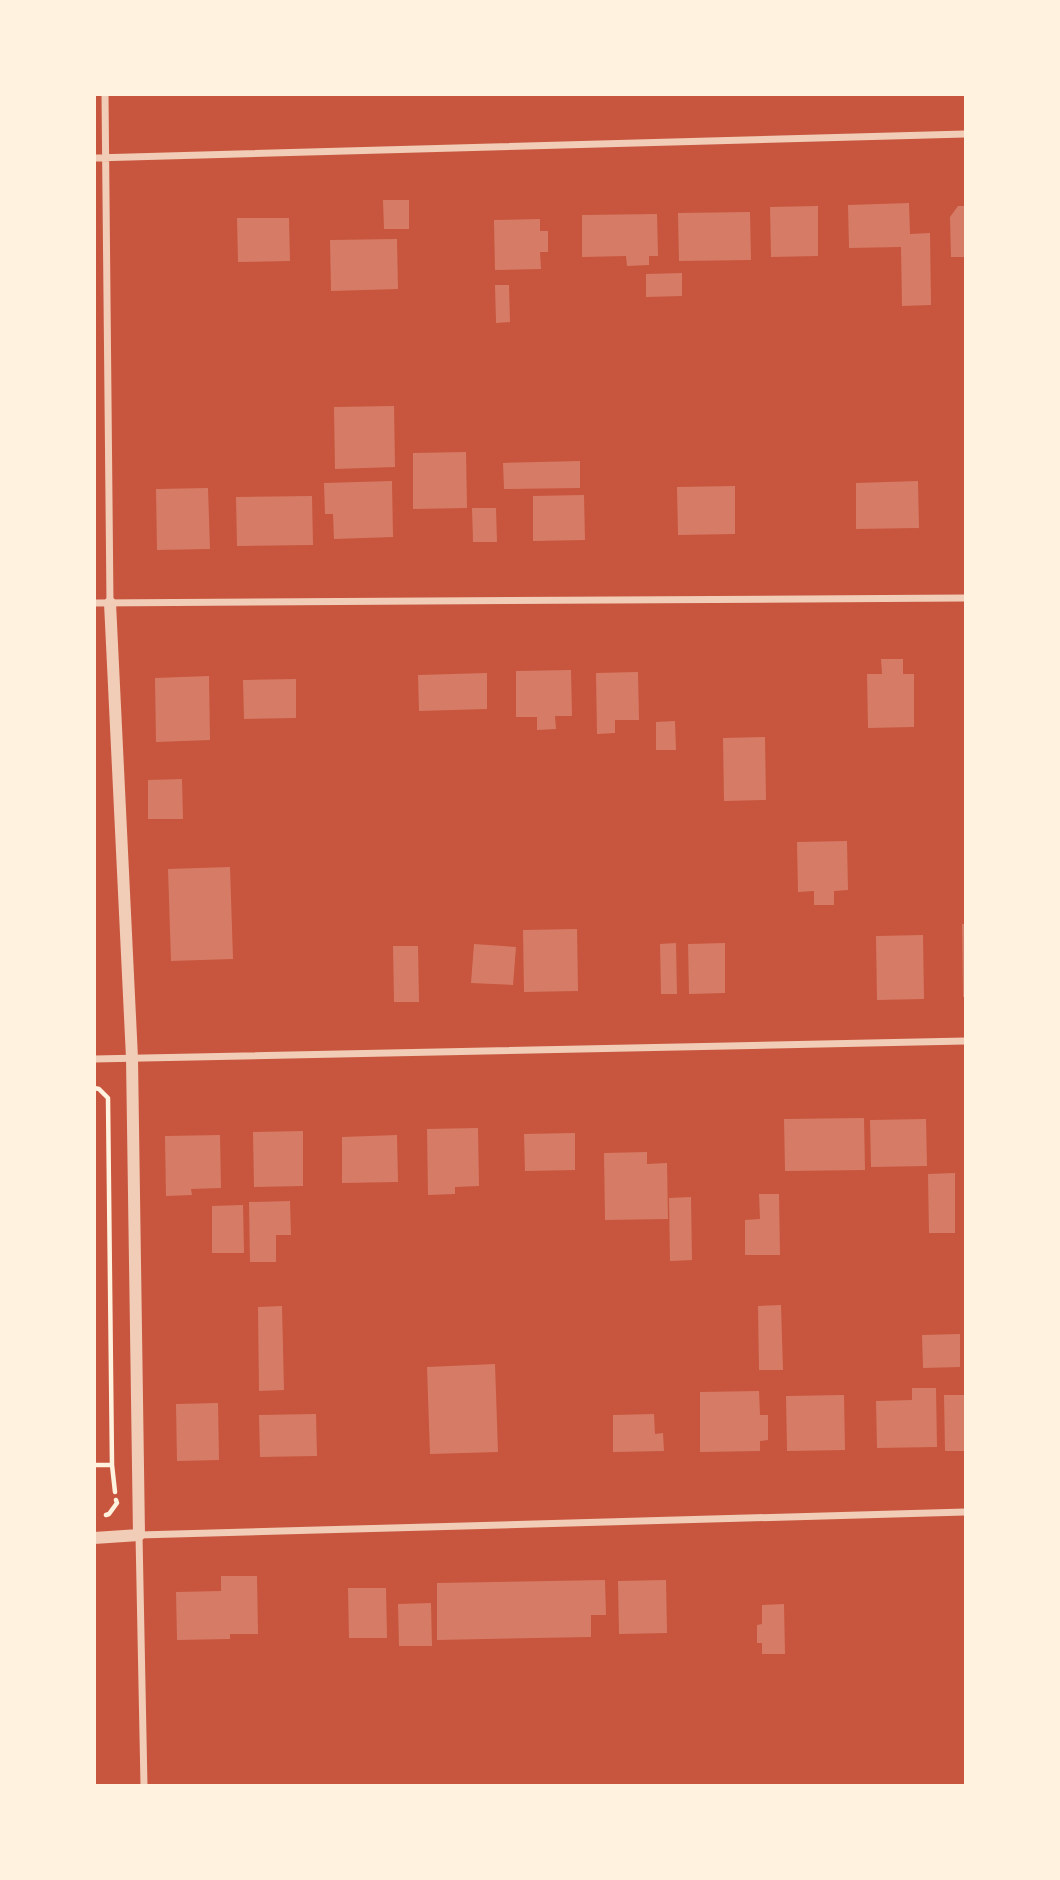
<svg xmlns="http://www.w3.org/2000/svg" width="1060" height="1880" font-family="'Fira Sans Condensed',sans-serif">
<style>
.building{fill:#d67c66}
.lines{fill:none;stroke-linecap:round;stroke-linejoin:round}
.path{stroke:#fff3e0;stroke-width:4.5}
.minor{stroke:#f1ccb7;stroke-width:7}
.tertiary{stroke:#f1ccb7;stroke-width:12}
</style>
<rect width="100%" height="100%" fill="#c8553d"/>
<path class="building" d="M 383,200 L 409,200 L 409,229 L 384,229 Z
M 909,203 L 910,234 L 930,233 L 931,305 L 902,306 L 901,247 L 849,248 L 848,205 Z
M 818,206 L 818,256 L 771,257 L 770,207 Z
M 958,206 L 965,206 L 965,257 L 951,257 L 950,217 Z
M 750,212 L 751,260 L 679,261 L 678,213 Z
M 657,214 L 658,256 L 649,256 L 649,265 L 627,266 L 626,256 L 582,257 L 582,215 Z
M 237,218 L 289,218 L 290,261 L 238,262 Z
M 540,219 L 540,231 L 548,231 L 548,252 L 540,252 L 541,269 L 495,270 L 494,220 Z
M 397,239 L 398,289 L 331,291 L 330,240 Z
M 682,273 L 682,296 L 646,297 L 646,274 Z
M 495,285 L 509,285 L 510,322 L 496,323 Z
M 394,406 L 395,467 L 335,469 L 334,407 Z
M 466,452 L 467,508 L 413,509 L 413,453 Z
M 580,461 L 580,488 L 504,489 L 503,463 Z
M 392,481 L 393,537 L 334,539 L 333,514 L 325,514 L 324,483 Z
M 918,481 L 919,528 L 856,529 L 856,483 Z
M 735,486 L 735,534 L 678,535 L 677,487 Z
M 208,488 L 210,549 L 157,550 L 156,489 Z
M 584,495 L 585,540 L 533,541 L 533,496 Z
M 312,496 L 313,545 L 237,546 L 236,497 Z
M 472,508 L 496,508 L 497,542 L 473,542 Z
M 881,659 L 903,659 L 903,674 L 914,674 L 914,727 L 868,728 L 867,674 L 882,674 Z
M 571,670 L 572,716 L 555,716 L 556,729 L 537,730 L 537,717 L 516,717 L 516,671 Z
M 638,672 L 639,720 L 615,720 L 615,733 L 597,734 L 596,673 Z
M 487,673 L 487,709 L 419,711 L 418,675 Z
M 209,676 L 210,740 L 156,742 L 155,678 Z
M 296,679 L 296,718 L 244,719 L 243,680 Z
M 675,721 L 676,750 L 656,750 L 656,722 Z
M 765,737 L 766,800 L 724,801 L 723,738 Z
M 182,779 L 183,819 L 148,819 L 148,780 Z
M 847,841 L 848,890 L 834,891 L 834,905 L 814,905 L 814,891 L 798,892 L 797,842 Z
M 230,867 L 233,959 L 171,961 L 168,869 Z
M 962,924 L 965,924 L 965,997 L 963,997 Z
M 577,929 L 578,991 L 524,992 L 523,930 Z
M 923,935 L 924,999 L 877,1000 L 876,936 Z
M 676,943 L 677,994 L 661,994 L 660,944 Z
M 725,943 L 725,993 L 689,994 L 688,944 Z
M 474,944 L 516,947 L 513,985 L 471,983 Z
M 393,946 L 418,946 L 419,1002 L 394,1002 Z
M 864,1118 L 865,1170 L 785,1171 L 784,1119 Z
M 926,1119 L 927,1166 L 871,1167 L 870,1120 Z
M 478,1128 L 479,1186 L 455,1187 L 455,1194 L 428,1195 L 427,1129 Z
M 303,1131 L 303,1186 L 254,1187 L 253,1132 Z
M 575,1133 L 575,1170 L 525,1171 L 524,1134 Z
M 220,1135 L 221,1188 L 191,1189 L 192,1195 L 166,1196 L 165,1136 Z
M 397,1135 L 398,1182 L 342,1183 L 342,1137 Z
M 647,1152 L 647,1164 L 667,1163 L 668,1219 L 605,1220 L 604,1153 Z
M 955,1173 L 955,1233 L 929,1233 L 928,1174 Z
M 759,1194 L 779,1194 L 780,1255 L 745,1255 L 745,1220 L 760,1219 Z
M 691,1197 L 692,1260 L 670,1261 L 669,1198 Z
M 290,1201 L 291,1235 L 276,1235 L 276,1262 L 250,1262 L 249,1202 Z
M 243,1205 L 244,1253 L 212,1253 L 212,1206 Z
M 781,1305 L 783,1370 L 759,1370 L 758,1306 Z
M 282,1306 L 284,1390 L 259,1391 L 258,1307 Z
M 960,1334 L 960,1367 L 923,1368 L 922,1335 Z
M 495,1364 L 498,1452 L 430,1454 L 427,1367 Z
M 912,1388 L 936,1388 L 937,1447 L 877,1448 L 876,1401 L 912,1400 Z
M 759,1391 L 760,1415 L 768,1415 L 768,1440 L 760,1441 L 760,1451 L 700,1452 L 700,1392 Z
M 844,1395 L 845,1450 L 787,1451 L 786,1396 Z
M 944,1395 L 965,1395 L 965,1451 L 945,1451 Z
M 218,1403 L 219,1460 L 177,1461 L 176,1404 Z
M 316,1414 L 317,1456 L 260,1457 L 259,1415 Z
M 654,1414 L 655,1434 L 663,1433 L 664,1451 L 613,1452 L 613,1415 Z
M 221,1576 L 257,1576 L 258,1634 L 230,1634 L 230,1639 L 177,1640 L 176,1592 L 221,1591 Z
M 605,1580 L 606,1615 L 591,1615 L 591,1637 L 437,1640 L 437,1583 Z
M 666,1580 L 667,1633 L 619,1634 L 618,1581 Z
M 348,1588 L 386,1588 L 387,1638 L 349,1638 Z
M 431,1603 L 432,1646 L 399,1646 L 398,1604 Z
M 784,1604 L 785,1654 L 762,1654 L 762,1643 L 757,1643 L 757,1625 L 762,1624 L 762,1605 Z"/>
<g class="lines">
<path class="path" d="M 94,1088 L 99,1089 L 108,1098 L 112,1465 L 115,1492
M 94,1465 L 112,1465
M 106,1515 L 109,1514 L 117,1503 L 116,1500"/>
<path class="minor" d="M 105,94 L 110,603
M 94,158 L 965,134
M 94,603 L 965,598
M 94,1059 L 965,1041
M 144,1786 L 139,1535 L 965,1512"/>
<path class="tertiary" d="M 94,1538 L 139,1535 L 132,1058 L 110,603"/>
</g>
<rect width="1060" height="1880" fill="none" stroke="#fff3e0" stroke-width="192"/>
</svg>
